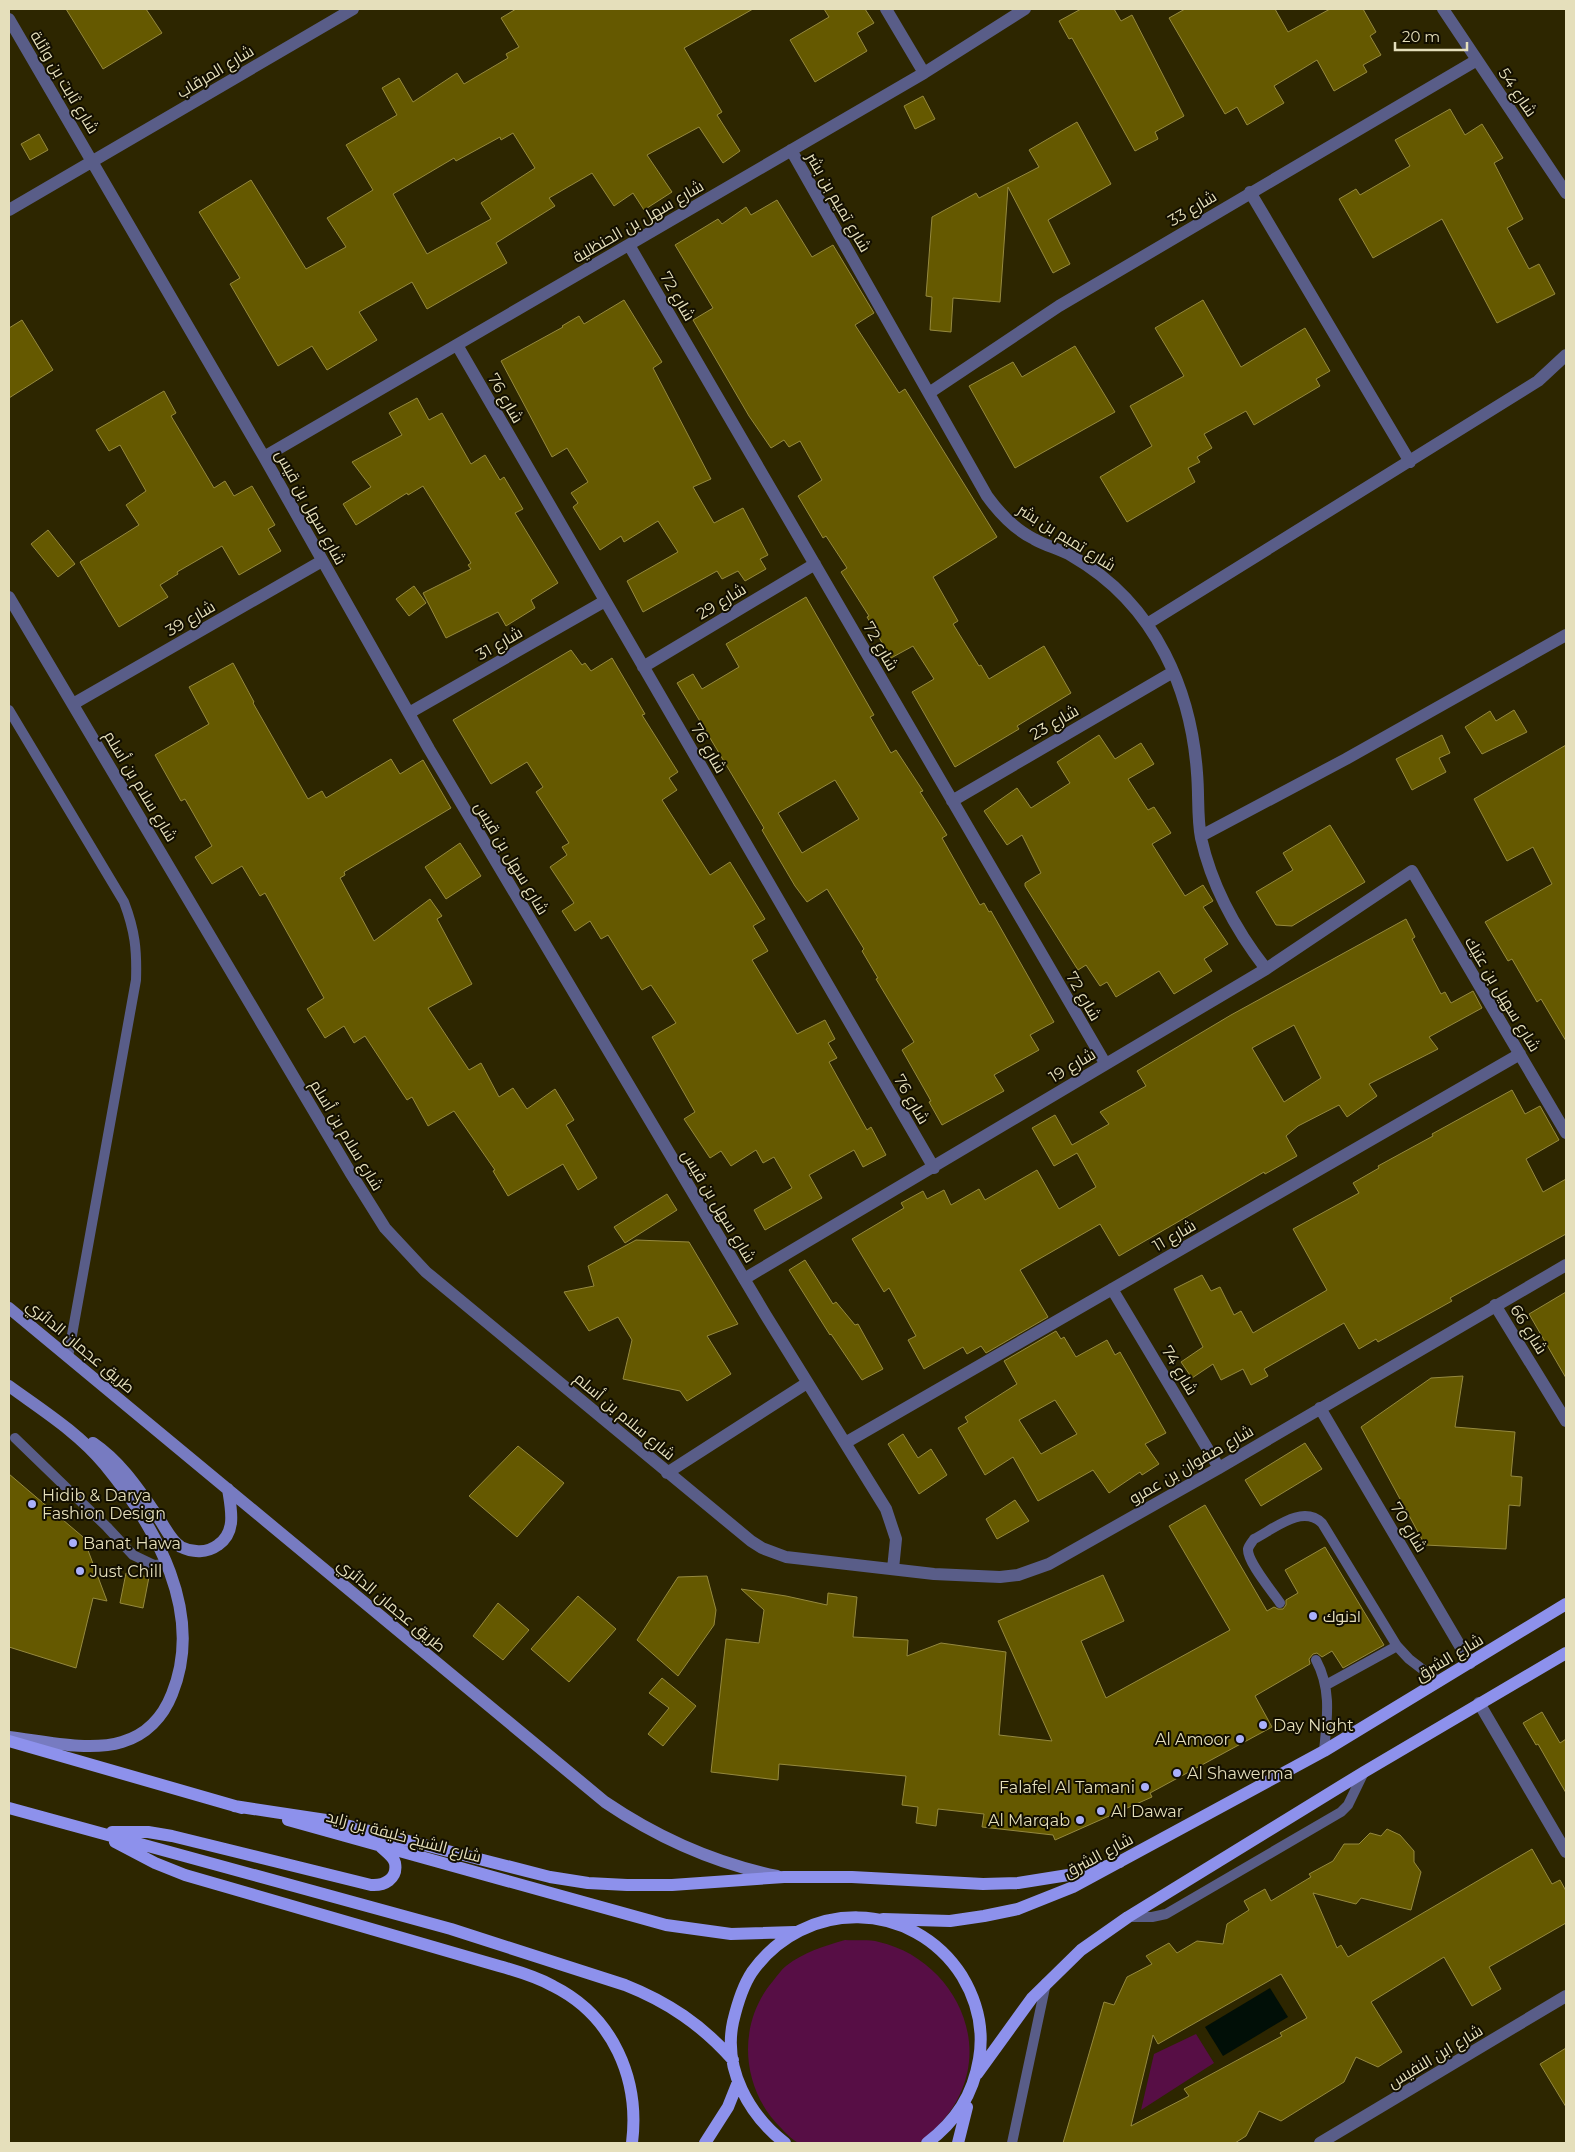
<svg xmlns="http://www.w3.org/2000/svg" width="1575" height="2152" font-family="Montserrat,Cairo,sans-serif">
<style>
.green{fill:#570e45}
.water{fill:#010f07}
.building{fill:#655900;stroke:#95893e;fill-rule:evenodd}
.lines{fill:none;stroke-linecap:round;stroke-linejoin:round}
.service{stroke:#595d88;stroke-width:10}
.minor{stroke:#595d88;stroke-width:12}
.secondary{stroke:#777bc1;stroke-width:12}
.primary{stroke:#8d91ec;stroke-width:12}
.poi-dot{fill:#aab0fb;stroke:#130f00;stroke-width:2}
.labels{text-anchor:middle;stroke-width:4;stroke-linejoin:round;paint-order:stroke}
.street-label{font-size:16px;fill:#e5dfbb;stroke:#130f00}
.poi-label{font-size:16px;fill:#e5dfbb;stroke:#130f00;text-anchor:start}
</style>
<rect width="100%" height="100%" fill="#2d2600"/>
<path class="green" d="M 845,1940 C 856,1941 869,1939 879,1942 C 945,1957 990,2030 960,2094 C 951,2115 935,2129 919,2143 L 799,2143 C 792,2140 787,2134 782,2129 C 741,2090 736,2024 773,1981 C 777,1976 781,1970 786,1966 C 804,1952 824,1946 845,1940 Z
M 1196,2034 L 1214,2063 L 1141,2110 L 1154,2054 Z"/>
<path class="water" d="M 1270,1988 L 1288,2017 L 1223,2056 L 1205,2027 Z"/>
<path class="building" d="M 66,9 L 146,9 L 162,33 L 103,69 Z
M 516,9 L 753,9 L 684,48 L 722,112 L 717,115 L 740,151 L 723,163 L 699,127 L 647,155 L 672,192 L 644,210 L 633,193 L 614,206 L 592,173 L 549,198 L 555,206 L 496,243 L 507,263 L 427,309 L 412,282 L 359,312 L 377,340 L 327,370 L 312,346 L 278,366 L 230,284 L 240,278 L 199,212 L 251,180 L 306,269 L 346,247 L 327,218 L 373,190 L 346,145 L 397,115 L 382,88 L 399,78 L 413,102 L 457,73 L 464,84 L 508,58 L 506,54 L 519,47 L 501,18 ZM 513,133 L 535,168 L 481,203 L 491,219 L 427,254 L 393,194 L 454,158 L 456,161 L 500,137 L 501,140 Z
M 824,9 L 865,9 L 874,23 L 857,33 L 867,51 L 815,82 L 790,40 L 829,17 Z
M 1081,9 L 1114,9 L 1121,21 L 1132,15 L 1184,116 L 1155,132 L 1158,139 L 1135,151 L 1072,38 L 1069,39 L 1059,21 Z
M 1185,9 L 1275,9 L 1288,32 L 1330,9 L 1363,9 L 1376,32 L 1370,36 L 1381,55 L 1363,65 L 1367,72 L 1334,91 L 1317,60 L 1274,86 L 1284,103 L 1247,125 L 1237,107 L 1225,114 L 1169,18 Z
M 923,96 L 935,119 L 915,129 L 904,106 Z
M 1450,109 L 1465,135 L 1482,124 L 1503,158 L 1494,163 L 1523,219 L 1507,228 L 1529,269 L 1539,264 L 1555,294 L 1497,323 L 1442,219 L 1373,258 L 1339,199 L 1356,189 L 1360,195 L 1410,166 L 1395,140 Z
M 1077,122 L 1111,184 L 1048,220 L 1070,264 L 1053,273 L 1008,187 L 1000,302 L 953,298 L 951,332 L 930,330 L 932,297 L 926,296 L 932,217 L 976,193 L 979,198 L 1039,167 L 1029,150 Z
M 39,134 L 48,150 L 30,160 L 21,144 Z
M 777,200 L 812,257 L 833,245 L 874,313 L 855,325 L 899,393 L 905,389 L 997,537 L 933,577 L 958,621 L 953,624 L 979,666 L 981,665 L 989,679 L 1044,646 L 1071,693 L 1017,726 L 1019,729 L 955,767 L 912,692 L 934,679 L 913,646 L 891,658 L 867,617 L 869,616 L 841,572 L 847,568 L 826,536 L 823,538 L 798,496 L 822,480 L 800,441 L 789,447 L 784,440 L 771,448 L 749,416 L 693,320 L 713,308 L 675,245 L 718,219 L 722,224 L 746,207 L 751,215 Z
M 624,300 L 662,362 L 653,368 L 711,479 L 693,487 L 714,523 L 743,508 L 768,555 L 760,559 L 766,569 L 745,581 L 738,571 L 722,579 L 717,571 L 643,612 L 627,581 L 678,552 L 658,521 L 624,542 L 621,536 L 600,550 L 573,507 L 578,503 L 571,493 L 588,482 L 567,448 L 552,457 L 501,361 L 563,327 L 562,326 L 579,316 L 584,324 Z
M 1203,300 L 1241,367 L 1305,328 L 1330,371 L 1316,379 L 1320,386 L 1254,425 L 1246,411 L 1204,434 L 1212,448 L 1197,457 L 1200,462 L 1188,468 L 1195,482 L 1127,522 L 1100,477 L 1152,446 L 1130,406 L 1184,376 L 1155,328 Z
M 22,320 L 53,370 L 9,398 L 9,328 Z
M 1075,346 L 1115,412 L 1015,468 L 969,386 L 1013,362 L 1022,377 Z
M 164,391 L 176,413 L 171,416 L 214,488 L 225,481 L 234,496 L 252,486 L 275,525 L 268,529 L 281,551 L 239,575 L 222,546 L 177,572 L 178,574 L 160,585 L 168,597 L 119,627 L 80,562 L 139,525 L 126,505 L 146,491 L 120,445 L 109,451 L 96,430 Z
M 417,398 L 429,420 L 442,413 L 471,464 L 485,455 L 500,480 L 504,477 L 523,509 L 515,513 L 558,583 L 531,600 L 535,608 L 506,626 L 498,612 L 446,638 L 423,593 L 471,569 L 468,565 L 471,563 L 423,486 L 408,495 L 407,493 L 356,525 L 343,504 L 371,487 L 352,462 L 402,435 L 389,413 Z
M 48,530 L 75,564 L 58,577 L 31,544 Z
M 414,586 L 426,603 L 409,616 L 396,599 Z
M 806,597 L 874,715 L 870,717 L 891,753 L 896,750 L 923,791 L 920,792 L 947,835 L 942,838 L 980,905 L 984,903 L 989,912 L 991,911 L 1054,1022 L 1030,1035 L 1039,1050 L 994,1075 L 1004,1091 L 942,1125 L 929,1102 L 931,1101 L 902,1050 L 914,1042 L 876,979 L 878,978 L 862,951 L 864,949 L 827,889 L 807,902 L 795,886 L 762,830 L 764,828 L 677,683 L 693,674 L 702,689 L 739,667 L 726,644 ZM 835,780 L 859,819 L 802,853 L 778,813 Z
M 571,650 L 582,665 L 585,663 L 591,671 L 612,658 L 645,714 L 642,715 L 678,772 L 669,778 L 677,790 L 662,800 L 710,875 L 730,862 L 765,919 L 753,926 L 768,951 L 752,960 L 797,1034 L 825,1020 L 835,1039 L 828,1043 L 837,1058 L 829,1062 L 867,1130 L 871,1127 L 886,1155 L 863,1167 L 854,1150 L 809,1175 L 822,1198 L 765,1230 L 754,1210 L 792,1188 L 774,1157 L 763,1163 L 756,1150 L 731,1166 L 721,1151 L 710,1158 L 684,1119 L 695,1112 L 652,1037 L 676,1023 L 651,985 L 642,990 L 608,935 L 601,939 L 590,921 L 575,931 L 562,911 L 574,903 L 550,867 L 567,855 L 562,847 L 569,843 L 536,792 L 543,787 L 527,762 L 491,784 L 453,720 Z
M 233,663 L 254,702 L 253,703 L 308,799 L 322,791 L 326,798 L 391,759 L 400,774 L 423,760 L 451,808 L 344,872 L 345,875 L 340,878 L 374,941 L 430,899 L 442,916 L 437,919 L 472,984 L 428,1008 L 469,1070 L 481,1063 L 499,1097 L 513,1088 L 527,1109 L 555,1089 L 574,1120 L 566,1125 L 597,1178 L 578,1190 L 563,1164 L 508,1196 L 493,1171 L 495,1170 L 454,1111 L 428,1126 L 412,1097 L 407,1100 L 365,1036 L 354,1043 L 344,1026 L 325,1038 L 307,1009 L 324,998 L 265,893 L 260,896 L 242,866 L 212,884 L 195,857 L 212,846 L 185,799 L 181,801 L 155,755 L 209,724 L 189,687 Z
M 1514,710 L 1527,732 L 1482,754 L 1465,727 L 1490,711 L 1496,721 Z
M 1099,735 L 1115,759 L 1141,743 L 1154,764 L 1128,779 L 1148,810 L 1154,807 L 1171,833 L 1152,844 L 1185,896 L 1203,885 L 1213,901 L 1203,907 L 1228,944 L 1204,959 L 1212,971 L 1174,994 L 1159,971 L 1116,997 L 1107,982 L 1100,986 L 1086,965 L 1078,970 L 1025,886 L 1025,883 L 1041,873 L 1022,835 L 1007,845 L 984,811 L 1017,788 L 1031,808 L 1070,783 L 1057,762 Z
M 1442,735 L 1450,753 L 1439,758 L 1446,772 L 1412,790 L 1396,759 Z
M 1566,745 L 1566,1041 L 1541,999 L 1537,1002 L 1512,959 L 1508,961 L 1485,922 L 1552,884 L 1533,847 L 1507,861 L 1474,799 Z
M 1330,825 L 1365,882 L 1292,926 L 1276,925 L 1256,892 L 1293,870 L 1283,853 Z
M 460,843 L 481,876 L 446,899 L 425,867 Z
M 1406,919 L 1415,937 L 1412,939 L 1441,994 L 1445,992 L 1451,1003 L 1473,991 L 1482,1008 L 1429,1037 L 1438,1049 L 1369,1084 L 1377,1096 L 1347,1117 L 1339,1105 L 1298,1126 L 1286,1136 L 1297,1156 L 1265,1174 L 1264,1172 L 1119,1256 L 1100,1224 L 1020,1270 L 1048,1317 L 986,1353 L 981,1346 L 967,1354 L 963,1347 L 924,1369 L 908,1340 L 916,1336 L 889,1288 L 884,1292 L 852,1239 L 904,1208 L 901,1203 L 923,1191 L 927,1199 L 944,1190 L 951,1205 L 979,1189 L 985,1200 L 1037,1170 L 1059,1209 L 1096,1187 L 1077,1153 L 1054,1166 L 1032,1128 L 1055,1115 L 1072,1145 L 1109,1124 L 1100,1112 L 1146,1086 L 1137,1071 L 1231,1015 ZM 1294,1025 L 1321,1078 L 1284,1102 L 1252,1048 Z
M 1512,1090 L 1525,1114 L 1540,1106 L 1559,1140 L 1526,1159 L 1543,1192 L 1566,1179 L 1566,1234 L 1450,1298 L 1452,1301 L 1378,1342 L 1376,1339 L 1359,1349 L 1344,1323 L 1264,1369 L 1268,1376 L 1251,1385 L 1243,1369 L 1221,1380 L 1213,1364 L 1192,1378 L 1181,1362 L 1203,1347 L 1174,1289 L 1202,1275 L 1211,1291 L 1220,1287 L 1234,1315 L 1241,1311 L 1253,1333 L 1327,1290 L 1293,1229 L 1359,1193 L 1353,1183 L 1379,1168 L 1378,1166 L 1433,1136 L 1432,1134 Z
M 667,1194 L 677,1210 L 625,1243 L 614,1227 Z
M 636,1240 L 689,1242 L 738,1324 L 707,1336 L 731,1374 L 687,1401 L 680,1391 L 623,1379 L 632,1340 L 618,1317 L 589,1331 L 564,1292 L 594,1286 L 588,1266 Z
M 805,1260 L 833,1304 L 836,1302 L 855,1325 L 858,1324 L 883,1369 L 862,1380 L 831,1334 L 830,1335 L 789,1270 Z
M 1566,1292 L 1566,1378 L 1529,1314 Z
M 1056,1331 L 1061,1339 L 1064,1337 L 1076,1357 L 1107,1340 L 1115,1355 L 1120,1352 L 1166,1433 L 1145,1444 L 1159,1464 L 1142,1475 L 1140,1472 L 1109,1493 L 1093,1470 L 1038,1501 L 1013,1457 L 985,1475 L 958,1428 L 968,1422 L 965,1417 L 1017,1384 L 1004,1361 ZM 1055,1400 L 1077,1434 L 1041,1454 L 1019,1420 Z
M 1463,1376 L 1455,1427 L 1515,1432 L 1511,1476 L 1522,1477 L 1520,1506 L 1509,1505 L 1506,1549 L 1425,1545 L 1361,1427 L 1431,1378 Z
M 903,1434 L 918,1458 L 931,1449 L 947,1475 L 919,1494 L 888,1444 Z
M 1305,1443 L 1322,1469 L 1261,1506 L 1245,1480 Z
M 518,1446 L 564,1483 L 517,1537 L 469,1496 Z
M 9,1474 L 83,1537 L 107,1601 L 93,1598 L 76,1668 L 9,1647 Z
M 1015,1500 L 1029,1521 L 997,1539 L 986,1519 Z
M 1205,1505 L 1267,1611 L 1274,1607 L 1278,1609 L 1283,1609 L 1286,1605 L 1286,1600 L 1298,1593 L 1285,1570 L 1325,1547 L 1384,1645 L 1343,1668 L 1332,1651 L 1322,1657 L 1317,1653 L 1313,1654 L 1309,1659 L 1310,1664 L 1255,1696 L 1272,1727 L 1150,1793 L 1152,1797 L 1055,1840 L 1053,1835 L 982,1827 L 984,1814 L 938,1809 L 936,1826 L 916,1823 L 918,1807 L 902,1805 L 906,1776 L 779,1764 L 778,1780 L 711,1772 L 726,1639 L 759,1643 L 764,1610 L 741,1589 L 786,1596 L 827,1605 L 828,1593 L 857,1597 L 853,1637 L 908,1640 L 907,1656 L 941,1643 L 1006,1652 L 999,1735 L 1052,1741 L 998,1621 L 1103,1575 L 1124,1621 L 1081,1641 L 1106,1698 L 1230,1630 L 1169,1526 Z
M 126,1573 L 149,1577 L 143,1608 L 120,1603 Z
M 707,1576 L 716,1610 L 714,1625 L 678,1676 L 637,1640 L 678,1577 Z
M 578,1596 L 616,1629 L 569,1682 L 531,1649 Z
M 498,1603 L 529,1630 L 503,1660 L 473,1636 Z
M 662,1678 L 696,1706 L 663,1746 L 648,1734 L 669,1708 L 649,1693 Z
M 1542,1712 L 1560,1743 L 1566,1739 L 1566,1793 L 1538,1744 L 1536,1745 L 1523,1723 Z
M 1387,1829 L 1400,1835 L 1414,1851 L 1414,1862 L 1421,1872 L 1411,1910 L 1361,1898 L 1356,1904 L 1313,1893 L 1337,1948 L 1341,1945 L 1348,1957 L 1532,1849 L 1552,1884 L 1560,1880 L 1566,1891 L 1566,1923 L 1489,1967 L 1501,1989 L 1472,2006 L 1444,1957 L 1371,2002 L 1402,2052 L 1378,2067 L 1356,2057 L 1344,2082 L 1281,2121 L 1259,2111 L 1246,2136 L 1235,2143 L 1063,2143 L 1104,2002 L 1114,2005 L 1127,1977 L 1152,1964 L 1146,1956 L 1169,1943 L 1177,1953 L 1197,1941 L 1223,1944 L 1227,1924 L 1249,1910 L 1244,1901 L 1265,1889 L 1271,1901 L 1311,1877 L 1309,1874 L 1333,1861 L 1344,1844 L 1359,1844 L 1370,1833 L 1381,1836 ZM 1281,1974 L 1307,2018 L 1280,2033 L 1282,2036 L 1184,2089 L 1189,2096 L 1131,2126 L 1153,2035 L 1158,2044 Z
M 1566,2048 L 1566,2107 L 1540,2064 Z"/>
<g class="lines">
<path class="service" d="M 9,710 L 124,902 C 135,931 137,950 136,980 L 68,1357
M 15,1438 L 107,1527 L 133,1555 L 154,1565 L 167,1564
M 1280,1603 C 1273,1592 1247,1562 1248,1549 C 1249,1545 1252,1542 1254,1539 C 1274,1529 1302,1504 1322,1523 L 1397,1646 L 1409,1659 L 1439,1682
M 1316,1660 C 1332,1690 1327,1719 1324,1751
M 1326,1685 L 1397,1646
M 1128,1917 L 1152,1917 L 1166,1914 L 1341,1812 L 1348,1805 L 1364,1772
M 1012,2143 L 1046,1983"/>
<path class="minor" d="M 886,9 L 924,73
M 1443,9 L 1566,193
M 9,19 L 264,457 L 429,749 L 765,1314 L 886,1509 L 896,1539 L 893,1569
M 791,150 L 987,496 C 1000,514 1014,529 1034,539 C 1046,546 1060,549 1072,556 C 1112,579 1144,613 1165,654 C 1184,691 1194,731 1197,773 C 1199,795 1197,817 1201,838 C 1212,887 1235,929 1266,969
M 1250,192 L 1410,462
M 9,210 L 353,9
M 629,245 L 1105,1063
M 457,345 L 934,1168
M 929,393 L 1059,306 L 1477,60
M 264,457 L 924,73 L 1025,9
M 9,597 L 350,1172 L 385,1228 L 426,1272 L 751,1541 L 762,1548 L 786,1557 L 934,1574 L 1000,1577 L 1018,1575 L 1049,1564 L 1219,1468 L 1566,1265
M 1147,624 L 1538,381 L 1566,355
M 643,667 L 815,564
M 73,704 L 322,561
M 409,713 L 605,601
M 952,801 L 1173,672
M 1201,836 L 1346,759 L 1566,635
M 744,1279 L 1266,969 L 1412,871 L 1566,1133
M 1112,1289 L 1219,1468
M 1495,1305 L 1566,1421
M 1320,1408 L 1470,1663
M 845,1443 L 1520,1054
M 667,1473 L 807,1383
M 1479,1703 L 1566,1852
M 1320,2143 L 1566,1996"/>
<path class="secondary" d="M 9,1308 L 605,1802 C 658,1838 714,1863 777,1876
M 9,1386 C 42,1410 79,1433 105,1465 C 156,1527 205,1613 172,1694 C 163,1717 146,1735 122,1742 C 89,1752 43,1741 9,1737
M 93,1443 C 121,1462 139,1490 158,1517 C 165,1527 171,1541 181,1547 C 193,1553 207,1553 218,1545 C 237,1532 231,1509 228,1489"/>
<path class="primary" d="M 9,1741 L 242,1808
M 234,1806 L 326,1820 L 550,1877 L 588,1883 L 627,1885 L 672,1885 L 784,1877 L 852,1877 L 983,1884 L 1018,1883 L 1087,1872 L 1120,1862
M 9,1808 L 451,1929 L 625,1985 C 668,2002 702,2025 733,2060
M 288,1820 L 666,1925 L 731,1934 L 795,1932
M 112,1832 L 148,1832 L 172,1836 L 371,1885 C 384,1886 398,1879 395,1863 C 393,1856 386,1852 381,1847
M 115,1842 L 155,1863 L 185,1875 L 499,1966 C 517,1971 537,1977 553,1986 C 613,2016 640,2079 632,2143
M 883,1919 L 950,1921 L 984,1916 L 1018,1909 L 1073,1887 L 1324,1751 L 1566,1604
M 977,2074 L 1032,1998 L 1081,1950 L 1128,1917 L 1364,1772 L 1566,1653
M 705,2143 L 728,2107 L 738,2082
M 785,2143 C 749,2115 723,2069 733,2022 C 737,2005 742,1987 752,1972 C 804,1898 913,1899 962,1976 C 977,2001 984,2030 979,2059 C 973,2095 956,2121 927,2143
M 958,2143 L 967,2107"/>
</g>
<g class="poi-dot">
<circle cx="32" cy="1504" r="5"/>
<circle cx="73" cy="1543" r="5"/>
<circle cx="80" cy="1571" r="5"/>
<circle cx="1313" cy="1616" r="5"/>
<circle cx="1263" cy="1725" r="5"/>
<circle cx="1240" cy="1739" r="5"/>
<circle cx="1177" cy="1773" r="5"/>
<circle cx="1145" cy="1787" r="5"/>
<circle cx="1101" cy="1811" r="5"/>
<circle cx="1080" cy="1820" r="5"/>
</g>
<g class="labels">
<g class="street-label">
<text transform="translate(215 71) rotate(-31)" y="6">شارع المرقاب</text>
<text transform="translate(65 82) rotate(59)" y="6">شارع ثابت بن وائلة</text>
<text transform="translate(1518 92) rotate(56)" y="6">شارع 54</text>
<text transform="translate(839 202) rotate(60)" y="6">شارع تميم بن بشر</text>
<text transform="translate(1192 208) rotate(-31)" y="6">شارع 33</text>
<text transform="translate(638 221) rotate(-30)" y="6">شارع سهل بن الحنظلية</text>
<text transform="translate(678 296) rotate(60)" y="6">شارع 72</text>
<text transform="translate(506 398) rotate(60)" y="6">شارع 76</text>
<text transform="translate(311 507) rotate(61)" y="6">شارع سهل بن قيس</text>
<text transform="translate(1067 537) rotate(32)" y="6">شارع تميم بن بشر</text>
<text transform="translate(721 601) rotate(-31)" y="6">شارع 29</text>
<text transform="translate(190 618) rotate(-30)" y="6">شارع 39</text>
<text transform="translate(499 643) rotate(-30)" y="6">شارع 31</text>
<text transform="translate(881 646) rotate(60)" y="6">شارع 72</text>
<text transform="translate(1054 722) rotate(-30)" y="6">شارع 23</text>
<text transform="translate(709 748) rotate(60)" y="6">شارع 76</text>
<text transform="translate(141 786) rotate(59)" y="6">شارع سلام بن أسلم</text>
<text transform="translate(512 858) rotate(59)" y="6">شارع سهل بن قيس</text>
<text transform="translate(1503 994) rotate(59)" y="6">شارع سهيل بن عتيك</text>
<text transform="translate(1084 996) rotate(60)" y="6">شارع 72</text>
<text transform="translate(1072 1065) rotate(-31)" y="6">شارع 19</text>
<text transform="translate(912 1099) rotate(60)" y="6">شارع 76</text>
<text transform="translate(347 1135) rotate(59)" y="6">شارع سلام بن أسلم</text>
<text transform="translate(719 1206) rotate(59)" y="6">شارع سهل بن قيس</text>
<text transform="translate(1174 1235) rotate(-30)" y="6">شارع 11</text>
<text transform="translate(1529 1329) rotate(58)" y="6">شارع 66</text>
<text transform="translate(81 1346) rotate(40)" y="6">طريق عجمان الدائري</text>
<text transform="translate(1180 1370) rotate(59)" y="6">شارع 74</text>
<text transform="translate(625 1416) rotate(40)" y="6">شارع سلام بن أسلم</text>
<text transform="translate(1191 1464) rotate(-30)" y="6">شارع صفوان بن عمرو</text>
<text transform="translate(1409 1527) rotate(59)" y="6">شارع 70</text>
<text transform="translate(392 1605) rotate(40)" y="6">طريق عجمان الدائري</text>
<text transform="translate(1449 1657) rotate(-31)" y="6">شارع الشرق</text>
<text transform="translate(404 1836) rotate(15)" y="6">شارع الشيخ خليفة بن زايد</text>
<text transform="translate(1098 1855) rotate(-28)" y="6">شارع الشرق</text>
<text transform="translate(1435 2056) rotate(-31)" y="6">شارع ابن النفيس</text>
</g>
<g class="poi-label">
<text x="42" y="1501">Hidib &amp; Darya<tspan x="42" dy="18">Fashion Design</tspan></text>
<text x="83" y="1549">Banat Hawa</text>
<text x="90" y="1577">Just Chill</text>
<text x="1323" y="1622">ادنوك</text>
<text x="1273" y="1731">Day Night</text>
<text x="1230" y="1745" text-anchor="end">Al Amoor</text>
<text x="1187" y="1779">Al Shawerma</text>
<text x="1135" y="1793" text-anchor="end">Falafel Al Tamani</text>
<text x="1111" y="1817">Al Dawar</text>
<text x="1070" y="1826" text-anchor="end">Al Marqab</text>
</g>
</g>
<rect width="1575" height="2152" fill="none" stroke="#e5dfbb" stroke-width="20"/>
<path d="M1395 42v8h72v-8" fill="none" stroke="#e5dfbb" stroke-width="2.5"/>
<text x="1402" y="42" font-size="15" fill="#e5dfbb" stroke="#130f00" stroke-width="4" paint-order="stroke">20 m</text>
</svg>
